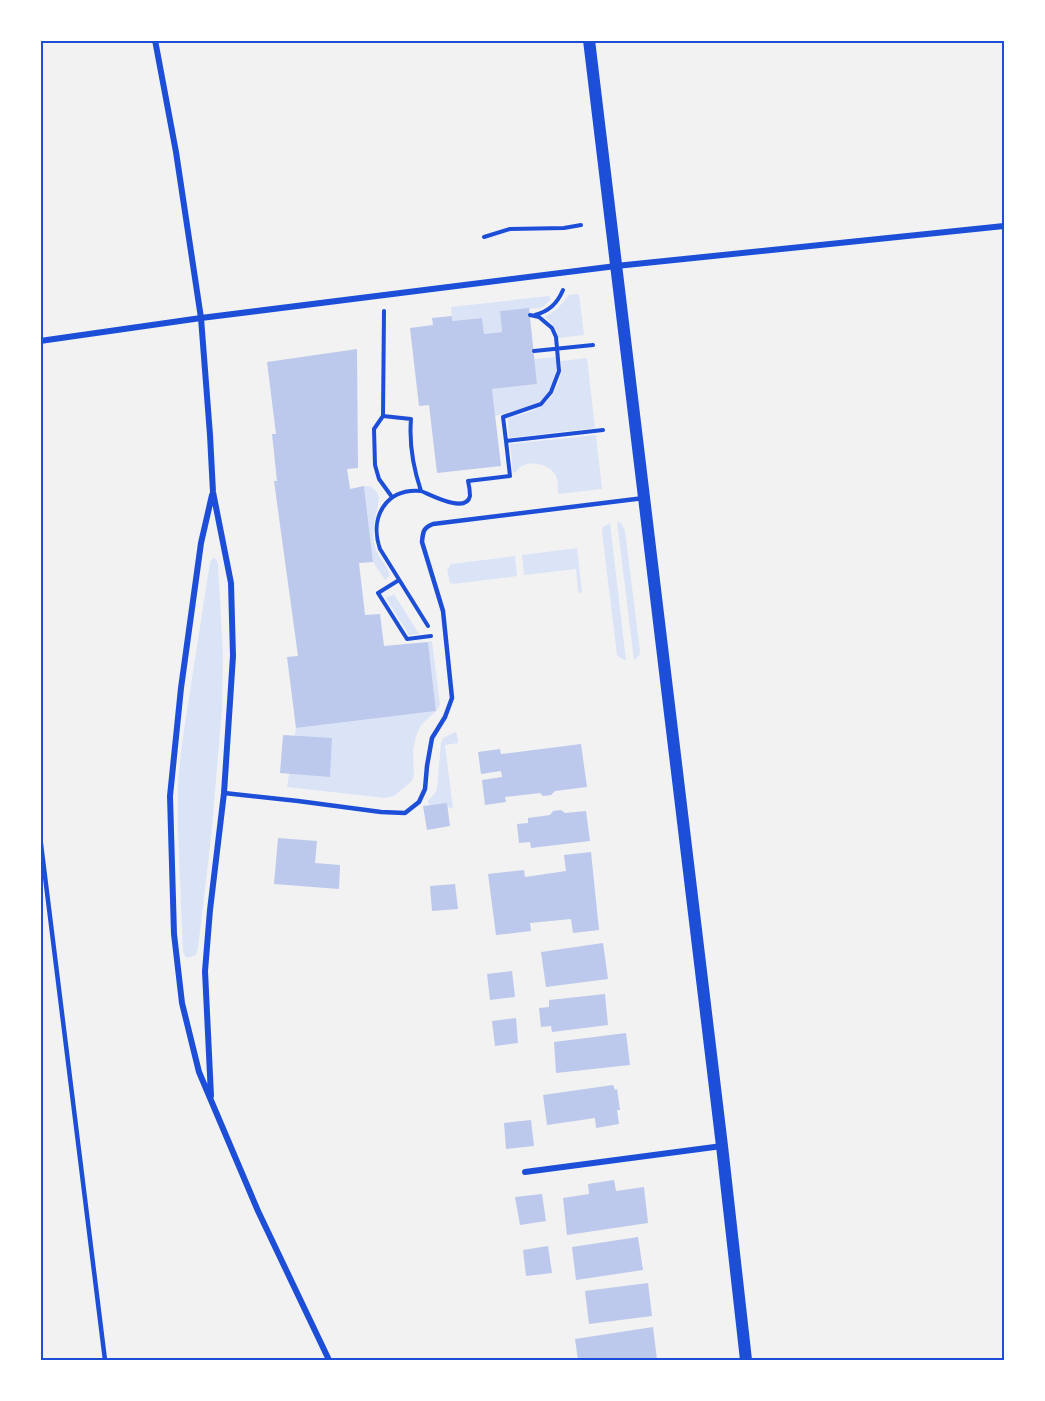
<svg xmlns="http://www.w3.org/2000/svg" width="1045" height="1401" font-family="Roboto,sans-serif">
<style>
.green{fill:#dbe4f7}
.building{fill:#bdc9ec}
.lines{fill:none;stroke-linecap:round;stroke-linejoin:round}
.path{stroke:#1d4ed8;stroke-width:4}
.service{stroke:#1d4ed8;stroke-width:4.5}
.minor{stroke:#1d4ed8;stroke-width:6}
.secondary{stroke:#1d4ed8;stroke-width:12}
.neatline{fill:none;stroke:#1d4ed8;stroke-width:2}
</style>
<rect width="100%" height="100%" fill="#f2f2f2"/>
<path class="green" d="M 579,294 L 584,335 L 558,338 C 557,328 552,323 545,317 L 557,309 L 569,295 Z
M 549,296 L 551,299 L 544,306 L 540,308 L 500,311 L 502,332 L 484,334 L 482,318 L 452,321 L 451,307 Z
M 556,357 C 560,403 532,407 495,416 L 492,389 L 537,384 L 534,359 Z
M 587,358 L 595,428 L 509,438 L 508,418 C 518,415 530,413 540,407 C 554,399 563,377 561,361 Z
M 596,435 L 602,489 L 558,494 C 558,487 558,479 555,474 C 547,462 523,459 516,472 L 513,473 L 510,444 Z
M 364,486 C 372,486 377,489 379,498 C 377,516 369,531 376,550 C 380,559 387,566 390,575 L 385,580 L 373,562 Z
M 617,522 L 621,523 L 625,531 L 640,651 L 639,656 L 634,660 Z
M 610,523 L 626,660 L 622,659 L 617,655 L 602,532 L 603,527 Z
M 577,548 L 582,591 L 581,593 L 579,593 L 578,591 L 576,569 L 524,575 L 522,555 Z
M 515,556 L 517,576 L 453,584 L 450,583 L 447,570 L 451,564 Z
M 213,558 L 216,559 L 218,564 L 223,655 L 222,709 L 211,838 L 198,948 L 196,955 L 187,958 L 183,953 L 178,832 L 178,781 L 182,743 L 210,562 Z
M 394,594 L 419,634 L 409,635 L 386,598 Z
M 432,641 L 440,705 L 436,711 L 421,725 L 416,736 L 413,751 L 414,775 L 412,781 L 394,796 L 385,798 L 287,787 L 296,728 L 436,711 L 428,642 Z
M 455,732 L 457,734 L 458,743 L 445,745 L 453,808 L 431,805 L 428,803 L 428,801 L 435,793 L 437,788 L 441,743 L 443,738 Z"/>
<path class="building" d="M 529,308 L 537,384 L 492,389 L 501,466 L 437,473 L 429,405 L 419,406 L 410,328 L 433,325 L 432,318 L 452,316 L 452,321 L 482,318 L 484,334 L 502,332 L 500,311 Z
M 357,349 L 358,468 L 347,469 L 350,489 L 364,486 L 373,562 L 359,563 L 365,615 L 380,614 L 384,646 L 428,642 L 436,711 L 296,728 L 287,657 L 298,656 L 274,481 L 277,481 L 272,434 L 276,434 L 267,362 Z
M 283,735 L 332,738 L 330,777 L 280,773 Z
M 581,744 L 587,787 L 555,791 L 551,795 L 543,796 L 540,793 L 505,797 L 506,802 L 485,805 L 482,780 L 502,777 L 501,771 L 481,774 L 478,752 L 500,749 L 501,754 Z
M 447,803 L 450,826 L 427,830 L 423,806 Z
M 561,810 L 565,813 L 586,811 L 590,841 L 531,848 L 530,842 L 519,843 L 517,824 L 528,823 L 528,818 L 550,815 L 553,811 Z
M 278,838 L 317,841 L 315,863 L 340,865 L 339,889 L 274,884 Z
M 591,852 L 599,930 L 573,933 L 571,919 L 530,923 L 531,931 L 496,935 L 488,874 L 524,870 L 525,877 L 566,871 L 564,855 Z
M 455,884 L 458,909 L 432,911 L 430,886 Z
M 603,943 L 608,979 L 546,987 L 541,952 Z
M 512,971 L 515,997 L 490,1000 L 487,974 Z
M 605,994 L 608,1025 L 552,1032 L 551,1026 L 541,1027 L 539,1008 L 549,1007 L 549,1000 Z
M 516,1018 L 518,1043 L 495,1046 L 492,1021 Z
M 626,1033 L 630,1065 L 556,1073 L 554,1042 Z
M 613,1085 L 615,1090 L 617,1089 L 620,1110 L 617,1110 L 619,1124 L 596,1128 L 595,1118 L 547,1125 L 543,1095 Z
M 531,1120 L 534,1146 L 506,1149 L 504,1123 Z
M 614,1180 L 616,1191 L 644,1187 L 648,1223 L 567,1235 L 563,1198 L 589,1194 L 588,1184 Z
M 542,1194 L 546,1221 L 520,1225 L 515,1197 Z
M 638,1237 L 643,1270 L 576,1280 L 572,1247 Z
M 548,1246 L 552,1273 L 526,1276 L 523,1250 Z
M 648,1283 L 652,1316 L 589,1324 L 585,1291 Z
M 653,1327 L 657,1360 L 578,1360 L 575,1339 Z"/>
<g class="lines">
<path class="path" d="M 484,237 L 510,229 L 564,228 L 581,225
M 384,311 L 383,416 L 411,419 C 409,443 413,467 421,491
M 535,315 C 549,311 557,304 563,290
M 534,351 L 593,345
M 383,416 L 374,429 L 375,465 L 379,479 L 392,497
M 506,441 L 503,417 L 541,404 L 551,392 L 559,371 L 556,337 L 552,328 L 539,317 L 530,315
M 399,580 L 378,593 L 407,639 L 431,636
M 428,626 L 380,549 C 369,517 386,488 421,491 C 431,495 466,514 470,496 C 470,492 469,485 468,481 L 510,476 L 506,441 L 603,430"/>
<path class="service" d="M 224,793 L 298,801 L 381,812 L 405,813 L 419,802 L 425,789 L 427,766 L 432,738 L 445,717 L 452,698 L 443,611 L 422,542 C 423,532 423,528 433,524 L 644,498
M 40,836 L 105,1360"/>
<path class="minor" d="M 155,40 L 176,152 L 201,318 L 210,435 L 213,492 L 231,583 L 233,656 L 224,793 L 210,910 L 205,971 L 211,1096
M 40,341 L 201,318 L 616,266 L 1004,226
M 212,495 L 201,543 L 181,688 L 170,796 L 174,934 L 182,1003 L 199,1072 L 258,1211 L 329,1360
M 525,1172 L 722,1146"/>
<path class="secondary" d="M 589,40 L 722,1146 L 746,1360"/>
</g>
<rect width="1045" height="1401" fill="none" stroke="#ffffff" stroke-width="84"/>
<rect x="42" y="42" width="961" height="1317" class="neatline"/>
</svg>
